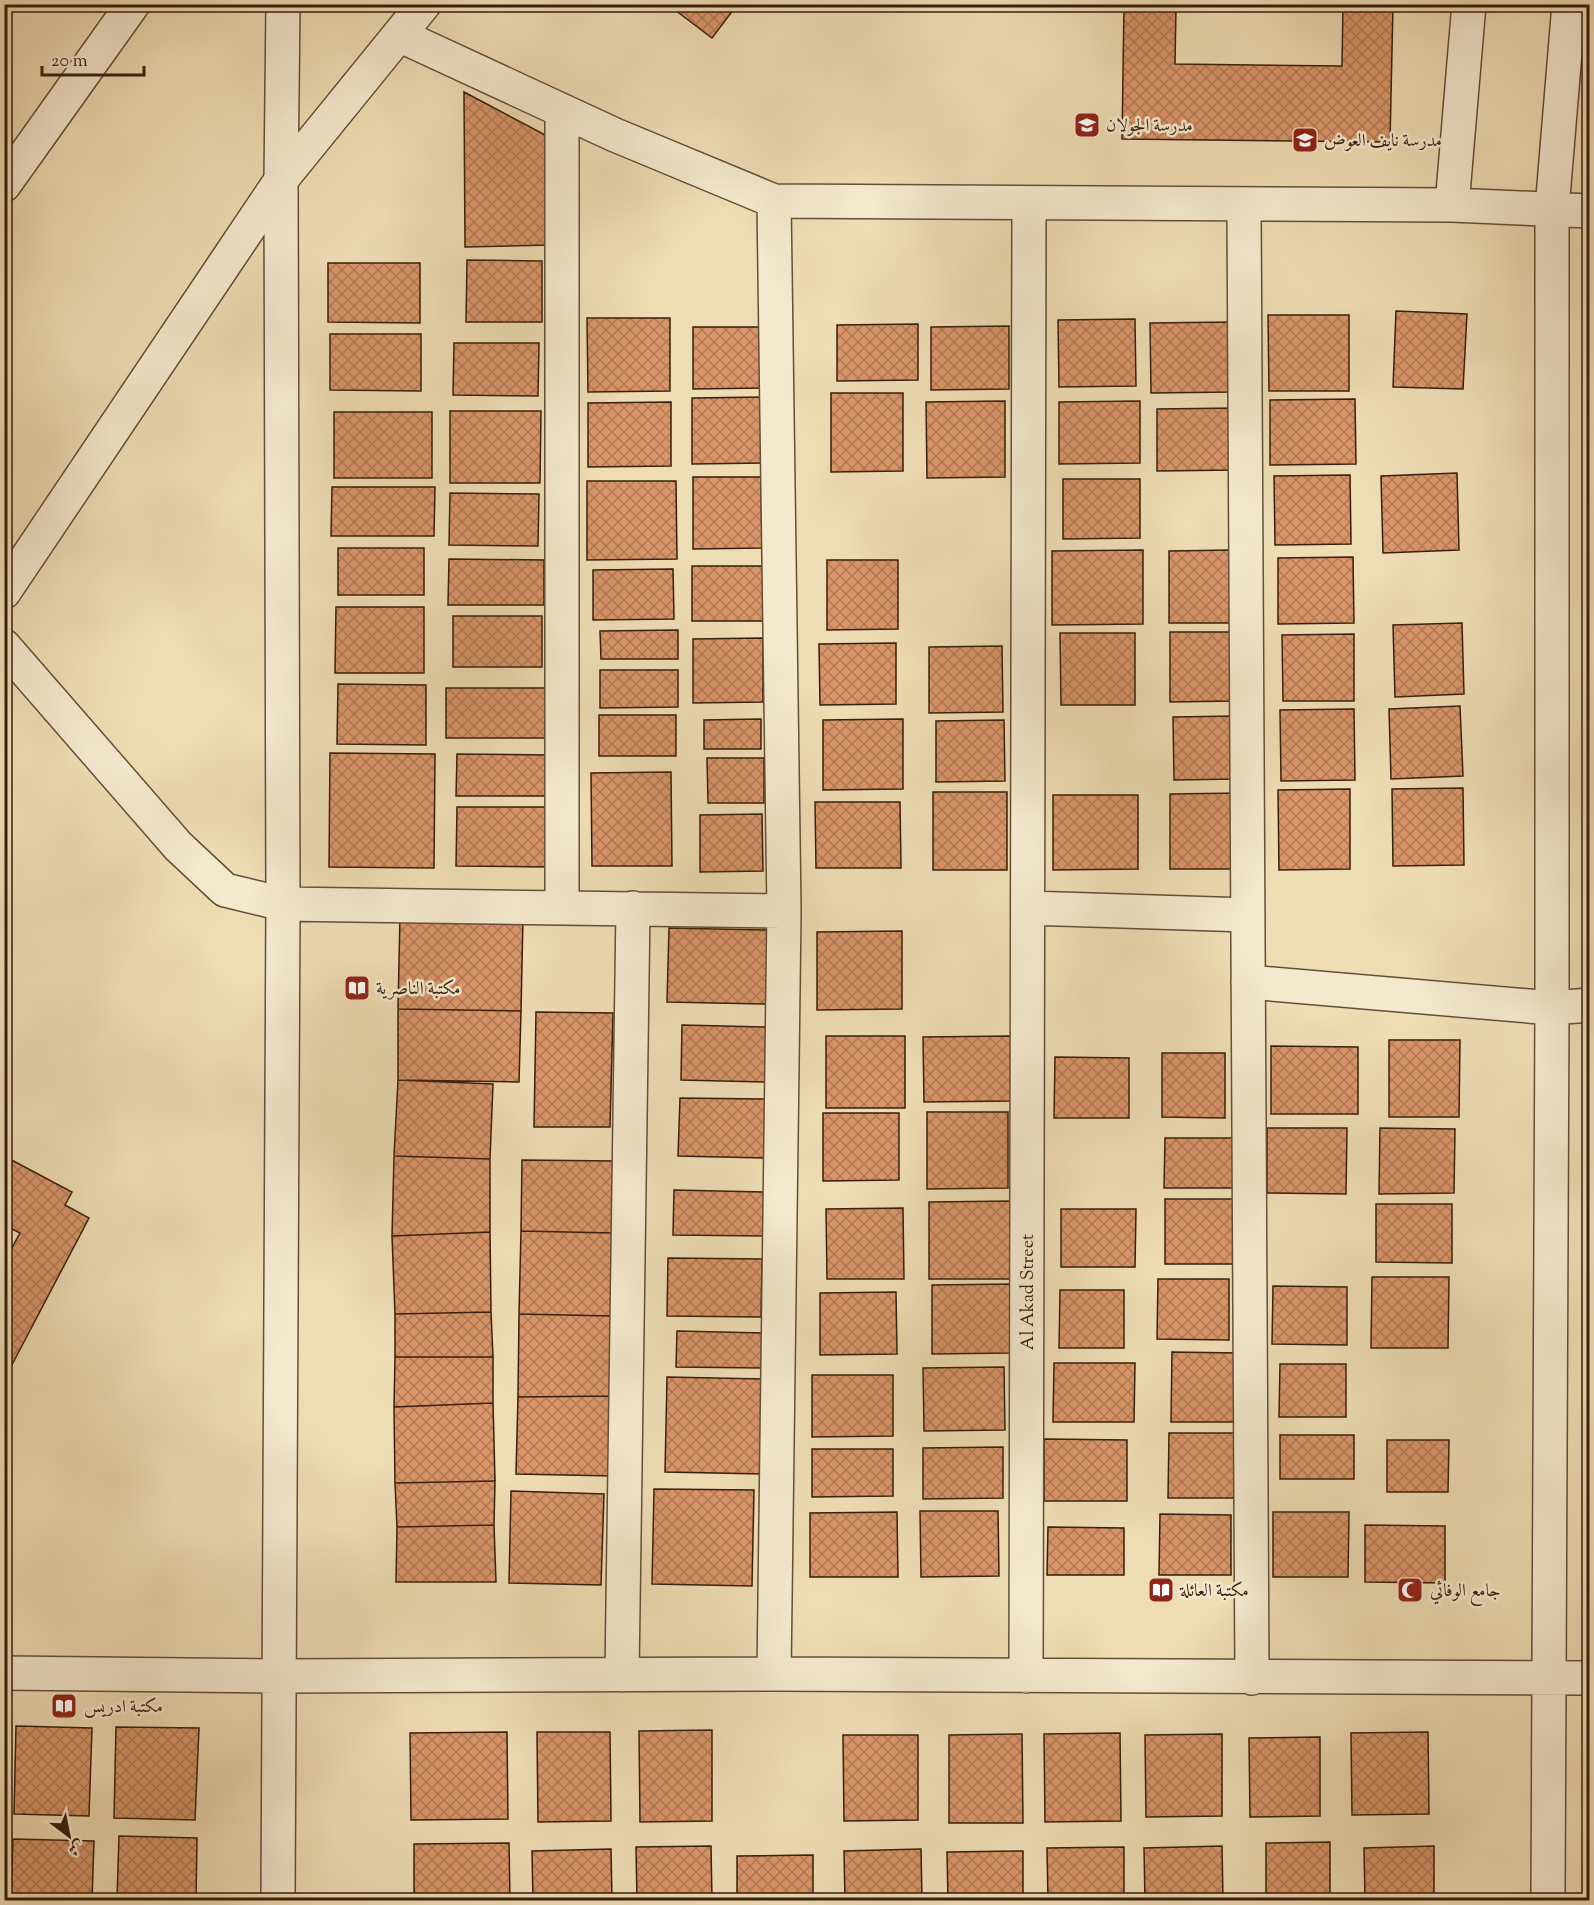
<svg xmlns="http://www.w3.org/2000/svg" width="1594" height="1905" font-family="'Sorts Mill Goudy',Amiri,serif">
<style>
.building{fill:url(#building-cross-hatch);stroke:#371e0d;stroke-width:1.5}
.lines{fill:none;stroke-linecap:round;stroke-linejoin:round}
.street-casing{stroke:#654e36;stroke-width:36}
.street{stroke:#f4e8ce;stroke-width:33}
.labels{text-anchor:middle;stroke-width:5;stroke-linejoin:round;paint-order:stroke}
.poi-label{font-size:18px;fill:#371e0d;stroke:#f4e8ce;text-anchor:start}
.street-label{font-size:18px;fill:#371e0d;stroke:#f4e8ce}
</style>
<defs>
<pattern id="building-cross-hatch" width="8" height="8" patternUnits="userSpaceOnUse" patternTransform="scale(1.5)"><rect width="8" height="8" fill="#d99568"/><path d="M0 0l8 8M0 8l8-8" fill="none" stroke="#b17954"/></pattern>
</defs>
<rect width="100%" height="100%" fill="#eedcb3"/>
<filter id="stains"><feTurbulence type="fractalNoise" baseFrequency=".00333" numOctaves="4"/><feColorMatrix values="0 0 0 0 .2 0 0 0 0 .09 0 0 0 0 .02 0 0 0 .5 -.17"/></filter>
<radialGradient id="worn" r=".72"><stop offset=".6" stop-color="#630" stop-opacity="0"/><stop offset="1" stop-color="#630" stop-opacity=".3"/></radialGradient>
<path class="building" d="M 667,4 L 737,4 L 737,5 L 712,38 Z
M 1343,4 L 1393,5 L 1390,142 L 1122,139 L 1124,7 L 1176,8 L 1175,64 L 1342,66 Z
M 464,92 L 549,137 L 550,245 L 465,247 Z
M 467,260 L 542,261 L 542,322 L 466,322 Z
M 328,263 L 420,263 L 420,323 L 328,322 Z
M 1396,311 L 1467,314 L 1463,389 L 1393,387 Z
M 1268,315 L 1349,315 L 1349,391 L 1269,391 Z
M 587,318 L 670,318 L 670,391 L 588,392 Z
M 1135,319 L 1136,386 L 1059,387 L 1058,320 Z
M 1232,322 L 1233,392 L 1151,393 L 1150,323 Z
M 918,324 L 918,380 L 837,381 L 837,325 Z
M 1009,326 L 1009,389 L 931,390 L 931,327 Z
M 693,327 L 765,327 L 765,388 L 693,389 Z
M 330,334 L 421,334 L 421,391 L 330,390 Z
M 454,343 L 539,343 L 538,396 L 453,395 Z
M 831,393 L 903,393 L 903,471 L 831,472 Z
M 766,397 L 766,463 L 692,464 L 692,398 Z
M 1355,399 L 1356,464 L 1270,465 L 1270,400 Z
M 1005,401 L 1005,477 L 927,478 L 926,402 Z
M 1140,401 L 1140,463 L 1059,464 L 1059,402 Z
M 671,402 L 671,466 L 588,467 L 588,403 Z
M 1235,408 L 1236,470 L 1157,471 L 1157,409 Z
M 450,411 L 541,411 L 540,483 L 450,483 Z
M 334,412 L 432,412 L 432,478 L 334,478 Z
M 1457,473 L 1459,550 L 1383,553 L 1381,476 Z
M 1350,475 L 1351,544 L 1275,545 L 1274,476 Z
M 693,477 L 761,477 L 762,548 L 693,549 Z
M 1063,479 L 1140,479 L 1140,538 L 1063,539 Z
M 587,481 L 676,481 L 677,559 L 587,560 Z
M 332,487 L 435,487 L 434,536 L 331,536 Z
M 450,493 L 539,494 L 538,546 L 449,545 Z
M 338,548 L 424,548 L 424,595 L 338,595 Z
M 1143,550 L 1143,624 L 1052,625 L 1052,551 Z
M 1231,550 L 1231,623 L 1169,623 L 1169,551 Z
M 1353,557 L 1354,623 L 1278,624 L 1278,558 Z
M 449,559 L 544,560 L 544,605 L 448,605 Z
M 827,560 L 898,560 L 898,629 L 827,630 Z
M 692,566 L 767,566 L 767,621 L 692,621 Z
M 673,569 L 674,619 L 593,620 L 593,570 Z
M 336,607 L 424,607 L 424,673 L 335,673 Z
M 453,616 L 542,616 L 542,667 L 453,667 Z
M 1462,623 L 1464,694 L 1395,697 L 1393,625 Z
M 678,630 L 678,659 L 601,659 L 600,631 Z
M 1170,632 L 1233,632 L 1234,701 L 1170,702 Z
M 1060,633 L 1135,633 L 1135,705 L 1061,705 Z
M 1354,634 L 1354,701 L 1283,701 L 1282,635 Z
M 763,638 L 763,702 L 693,703 L 693,639 Z
M 896,643 L 896,704 L 820,705 L 819,644 Z
M 1002,646 L 1003,712 L 929,713 L 929,647 Z
M 600,670 L 678,670 L 678,707 L 600,708 Z
M 338,684 L 426,685 L 426,745 L 337,744 Z
M 446,688 L 546,688 L 545,738 L 446,738 Z
M 1460,706 L 1463,776 L 1391,779 L 1389,709 Z
M 1354,709 L 1355,780 L 1281,781 L 1280,710 Z
M 599,715 L 676,715 L 676,756 L 599,756 Z
M 1236,716 L 1236,779 L 1174,780 L 1173,717 Z
M 761,719 L 761,749 L 704,749 L 704,720 Z
M 903,719 L 903,789 L 823,790 L 823,720 Z
M 1004,720 L 1005,781 L 936,782 L 936,721 Z
M 330,753 L 435,754 L 434,868 L 329,867 Z
M 457,754 L 549,755 L 548,796 L 456,796 Z
M 707,758 L 764,758 L 764,803 L 708,803 Z
M 671,772 L 672,866 L 592,866 L 591,773 Z
M 1463,788 L 1464,865 L 1393,866 L 1392,789 Z
M 1350,789 L 1350,869 L 1279,870 L 1278,790 Z
M 933,792 L 1007,792 L 1007,870 L 933,870 Z
M 1241,793 L 1241,869 L 1170,869 L 1170,794 Z
M 1053,795 L 1138,795 L 1138,869 L 1053,870 Z
M 815,802 L 900,802 L 901,868 L 816,868 Z
M 457,807 L 547,807 L 547,867 L 456,866 Z
M 762,814 L 763,871 L 700,872 L 700,815 Z
M 400,916 L 523,918 L 521,1011 L 398,1009 Z
M 669,928 L 769,930 L 768,1004 L 667,1002 Z
M 902,931 L 902,1009 L 817,1010 L 817,932 Z
M 398,1009 L 521,1011 L 519,1082 L 398,1080 Z
M 536,1012 L 613,1013 L 610,1127 L 534,1127 Z
M 682,1025 L 769,1027 L 767,1082 L 681,1080 Z
M 826,1036 L 905,1036 L 905,1108 L 826,1108 Z
M 1011,1036 L 1011,1101 L 924,1102 L 923,1037 Z
M 1389,1040 L 1460,1040 L 1459,1117 L 1389,1117 Z
M 1271,1046 L 1358,1047 L 1358,1114 L 1271,1114 Z
M 1162,1053 L 1225,1053 L 1225,1118 L 1162,1117 Z
M 1055,1057 L 1129,1058 L 1129,1118 L 1054,1118 Z
M 398,1080 L 493,1084 L 490,1159 L 394,1156 Z
M 680,1098 L 769,1099 L 767,1158 L 678,1156 Z
M 927,1112 L 1008,1112 L 1008,1188 L 927,1189 Z
M 823,1113 L 899,1113 L 899,1180 L 823,1181 Z
M 1267,1128 L 1347,1128 L 1346,1194 L 1267,1193 Z
M 1380,1128 L 1455,1129 L 1454,1193 L 1379,1194 Z
M 1165,1138 L 1239,1138 L 1238,1188 L 1164,1188 Z
M 4,1156 L 72,1192 L 65,1205 L 89,1218 L 4,1380 L 4,1262 L 20,1233 L 4,1225 Z
M 394,1156 L 490,1159 L 490,1232 L 392,1236 Z
M 522,1160 L 615,1161 L 613,1233 L 521,1231 Z
M 674,1190 L 766,1192 L 765,1236 L 673,1235 Z
M 1165,1199 L 1233,1199 L 1233,1264 L 1165,1264 Z
M 1014,1201 L 1014,1279 L 929,1279 L 929,1202 Z
M 1376,1204 L 1452,1204 L 1452,1263 L 1376,1262 Z
M 903,1208 L 904,1279 L 827,1279 L 826,1209 Z
M 1061,1209 L 1136,1209 L 1135,1267 L 1061,1267 Z
M 521,1231 L 613,1233 L 611,1316 L 519,1314 Z
M 490,1232 L 491,1312 L 395,1314 L 392,1236 Z
M 668,1258 L 762,1259 L 761,1317 L 667,1316 Z
M 1372,1277 L 1449,1277 L 1448,1348 L 1371,1348 Z
M 1158,1279 L 1229,1279 L 1229,1340 L 1157,1339 Z
M 1011,1284 L 1012,1353 L 932,1354 L 932,1285 Z
M 1273,1286 L 1347,1287 L 1347,1345 L 1272,1344 Z
M 1060,1290 L 1124,1290 L 1124,1348 L 1059,1348 Z
M 896,1292 L 897,1354 L 820,1355 L 820,1293 Z
M 491,1312 L 493,1357 L 395,1357 L 395,1314 Z
M 519,1314 L 611,1316 L 612,1396 L 518,1397 Z
M 677,1331 L 763,1333 L 762,1368 L 676,1367 Z
M 1172,1352 L 1239,1353 L 1239,1422 L 1171,1422 Z
M 395,1357 L 493,1357 L 493,1403 L 394,1407 Z
M 1054,1363 L 1135,1363 L 1134,1422 L 1053,1422 Z
M 1280,1364 L 1346,1364 L 1346,1417 L 1279,1417 Z
M 1004,1367 L 1005,1430 L 924,1431 L 923,1368 Z
M 812,1375 L 893,1375 L 893,1436 L 812,1437 Z
M 667,1377 L 769,1379 L 767,1474 L 665,1472 Z
M 612,1396 L 614,1476 L 516,1474 L 518,1397 Z
M 493,1403 L 495,1481 L 395,1483 L 394,1407 Z
M 1169,1433 L 1238,1433 L 1238,1498 L 1168,1498 Z
M 1280,1435 L 1354,1435 L 1354,1479 L 1280,1479 Z
M 1044,1439 L 1127,1440 L 1127,1501 L 1044,1501 Z
M 1387,1440 L 1449,1440 L 1448,1492 L 1387,1492 Z
M 1003,1447 L 1003,1498 L 923,1499 L 923,1448 Z
M 812,1449 L 893,1449 L 893,1496 L 812,1497 Z
M 495,1481 L 494,1525 L 397,1527 L 395,1483 Z
M 654,1489 L 754,1490 L 752,1586 L 652,1584 Z
M 511,1491 L 604,1494 L 601,1585 L 509,1583 Z
M 920,1511 L 998,1511 L 999,1576 L 921,1577 Z
M 897,1512 L 898,1577 L 810,1577 L 810,1513 Z
M 1273,1512 L 1349,1512 L 1348,1577 L 1273,1577 Z
M 1160,1514 L 1231,1515 L 1231,1575 L 1159,1575 Z
M 494,1525 L 496,1582 L 396,1582 L 397,1527 Z
M 1365,1525 L 1445,1526 L 1445,1583 L 1365,1582 Z
M 1048,1527 L 1124,1528 L 1124,1575 L 1047,1575 Z
M 16,1726 L 92,1728 L 89,1816 L 14,1814 Z
M 116,1727 L 199,1728 L 195,1820 L 114,1818 Z
M 712,1730 L 712,1821 L 640,1822 L 639,1731 Z
M 507,1732 L 508,1819 L 411,1820 L 410,1733 Z
M 537,1732 L 610,1732 L 611,1821 L 538,1822 Z
M 1428,1732 L 1429,1814 L 1352,1815 L 1351,1733 Z
M 1120,1733 L 1121,1821 L 1045,1822 L 1044,1734 Z
M 1022,1734 L 1023,1823 L 949,1823 L 949,1735 Z
M 1222,1734 L 1222,1816 L 1146,1817 L 1145,1735 Z
M 843,1735 L 918,1735 L 918,1820 L 844,1821 Z
M 1320,1737 L 1320,1816 L 1250,1817 L 1249,1738 Z
M 119,1836 L 197,1838 L 196,1900 L 117,1900 Z
M 13,1839 L 94,1841 L 92,1900 L 11,1900 Z
M 1330,1842 L 1330,1900 L 1266,1900 L 1266,1843 Z
M 509,1843 L 510,1900 L 414,1900 L 414,1844 Z
M 711,1846 L 712,1900 L 637,1900 L 636,1847 Z
M 1222,1846 L 1223,1900 L 1145,1900 L 1144,1848 Z
M 1434,1846 L 1434,1900 L 1365,1900 L 1364,1848 Z
M 1124,1847 L 1124,1900 L 1048,1900 L 1047,1848 Z
M 611,1849 L 612,1900 L 533,1900 L 532,1851 Z
M 921,1849 L 922,1900 L 845,1900 L 844,1851 Z
M 1023,1851 L 1023,1900 L 948,1900 L 947,1852 Z
M 813,1855 L 813,1900 L 737,1900 L 737,1856 Z"/>
<g class="lines">
<g class="street-casing">
<path id="street" d="M 399,35 L 615,135 L 774,201 L 1452,205 L 1590,211
M 562,111 L 562,907
M 4,185 L 133,4
M 1244,204 L 1252,1678
M 1452,205 L 1469,4
M 4,592 L 281,180 L 424,4
M 4,646 L 178,846 L 225,890 L 283,904 L 784,911
M 1028,908 L 1248,915
M 1248,982 L 1552,1008 L 1590,1005
M 4,1673 L 278,1676 L 774,1674 L 1590,1678
M 774,1674 L 784,911 L 774,201
M 622,1675 L 633,908
M 1026,1676 L 1029,203
M 278,1900 L 283,904 L 281,180 L 283,4
M 1548,1900 L 1552,1008 L 1552,209 L 1569,4"/>
</g>
<use href="#street" class="street"/>
</g>
<defs>
<g id="school-square" transform="scale(1.35)"><rect x="-9" y="-9" width="18" height="18" rx="4" fill="#8f2418" stroke="#f4e8ce"/><path d="M0-5L7-2L0 1L-7-2ZM-4 1L0 2.5L4 1V4Q0 6-4 4Z" fill="#fff"/></g>
<g id="library-square" transform="scale(1.35)"><rect x="-9" y="-9" width="18" height="18" rx="4" fill="#8f2418" stroke="#f4e8ce"/><path d="M-6-4Q-3-5.5-.7-3.5V5Q-3 3-6 4ZM6-4Q3-5.5 .7-3.5V5Q3 3 6 4Z" fill="#fff"/></g>
<g id="mosque-square" transform="scale(1.35)"><rect x="-9" y="-9" width="18" height="18" rx="4" fill="#8f2418" stroke="#f4e8ce"/><path d="M3.5-4.9A6 6 0 1 0 3.5 4.9A5 5 0 1 1 3.5-4.9Z" fill="#fff"/></g>
</defs>
<g fill-rule="evenodd">
<use href="#school-square" x="1087" y="125"/>
<use href="#school-square" x="1305" y="140"/>
<use href="#library-square" x="357" y="988"/>
<use href="#library-square" x="1161" y="1590"/>
<use href="#mosque-square" x="1410" y="1590"/>
<use href="#library-square" x="64" y="1706"/>
</g>
<g class="labels">
<g class="poi-label">
<text x="1106" y="131">مدرسة الجولان</text>
<text x="1324" y="146">مدرسة نايف العوض</text>
<text x="376" y="994">مكتبة الناصرية</text>
<text x="1180" y="1596">مكتبة العائلة</text>
<text x="1430" y="1596">جامع الوفائي</text>
<text x="84" y="1712">مكتبة ادريس</text>
</g>
<g class="street-label">
<text transform="translate(1027 1292) rotate(-90)" y="6">Al Akad Street</text>
</g>
</g>
<rect width="1594" height="1905" fill="none" stroke="#eedcb3" stroke-width="24"/>
<rect x="6" y="6" width="1582" height="1893" fill="none" stroke="#371e0d" stroke-width="3"/>
<rect x="12" y="12" width="1570" height="1881" fill="none" stroke="#371e0d" stroke-width="1.5"/>
<g transform="translate(69 1836) rotate(148)" stroke="#f4e8ce" stroke-width="4.5" paint-order="stroke">
<path d="M0-4.5L10 22L0 15L-10 22Z" fill="#371e0d"/>
<text y="-9" font-size="16" font-weight="bold" text-anchor="middle" fill="#371e0d">ش</text>
</g>
<path d="M42 66v9h102v-9" fill="none" stroke="#371e0d" stroke-width="3"/>
<text x="51" y="66" font-size="18" fill="#371e0d" stroke="#f4e8ce" stroke-width="4.5" paint-order="stroke">20 m</text>
<rect width="100%" height="100%" filter="url(#stains)"/>
<rect width="100%" height="100%" fill="url(#worn)"/>
</svg>
